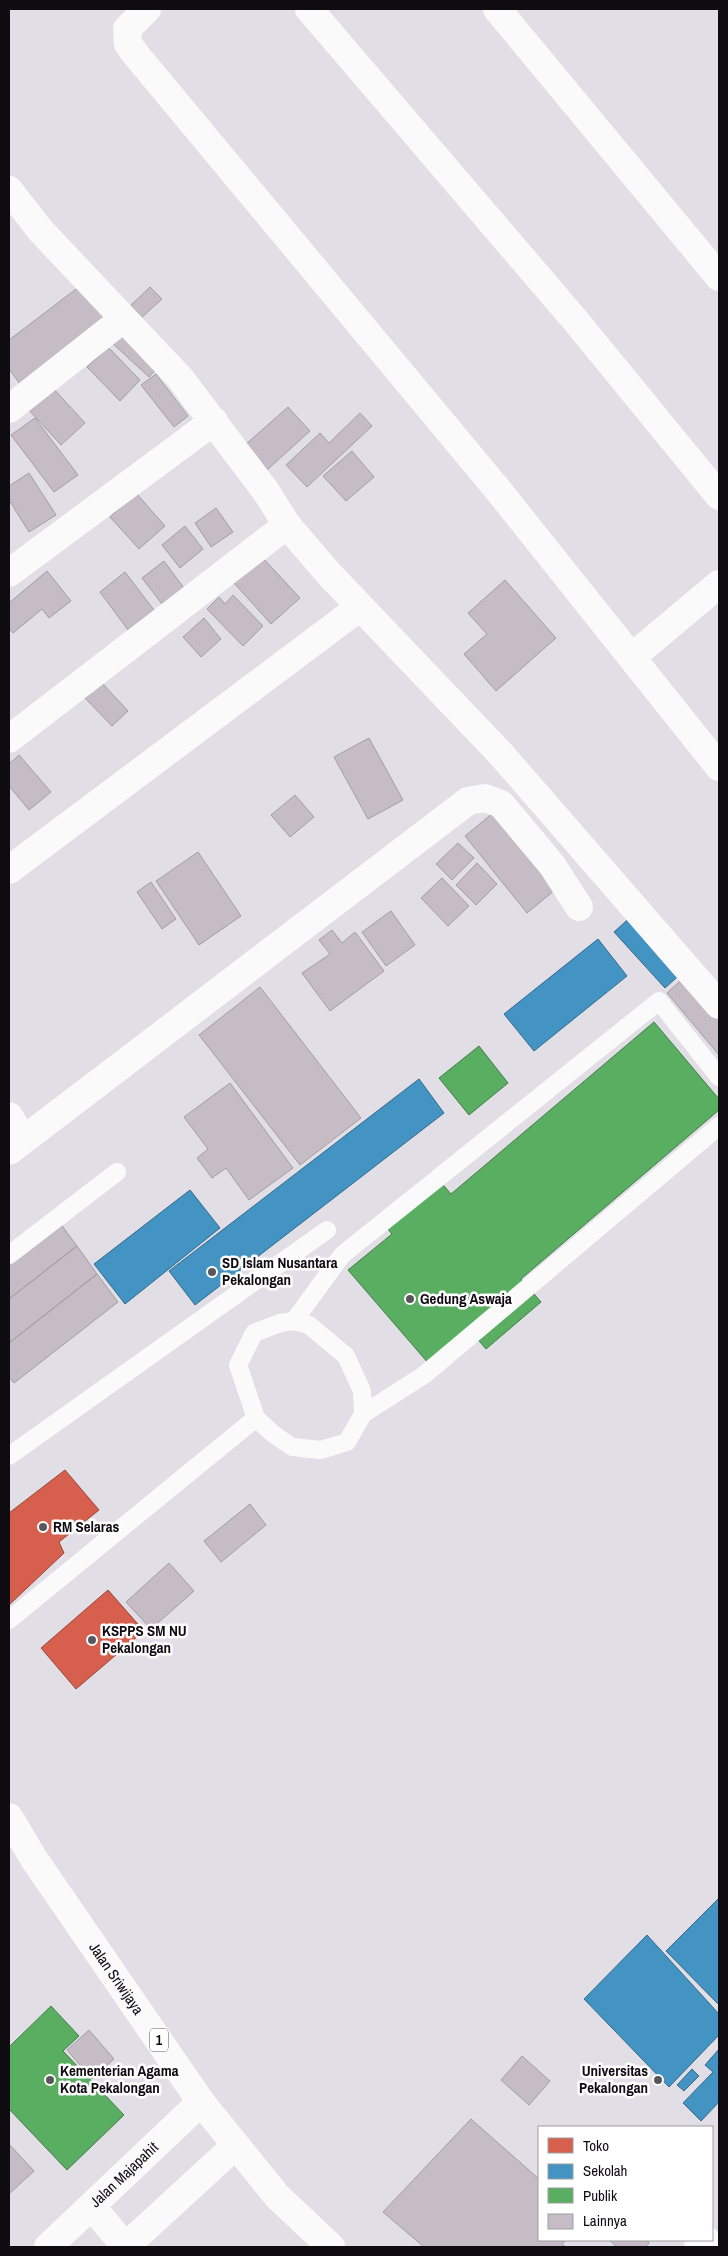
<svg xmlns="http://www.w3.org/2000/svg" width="728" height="2256" font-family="'Archivo Narrow',sans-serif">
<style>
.shops{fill:#d6604d;stroke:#9a473b}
.schools{fill:#4393c3;stroke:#336a8e}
.public{fill:#5aae61;stroke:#447d49}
.building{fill:#c5bcc5;stroke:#a29ea3}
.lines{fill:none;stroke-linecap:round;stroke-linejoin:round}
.service{stroke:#fbfafb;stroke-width:18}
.minor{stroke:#fbfafb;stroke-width:28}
.tertiary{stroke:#fbfafb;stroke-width:28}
.trunk{stroke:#fbfafb;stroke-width:28}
.poi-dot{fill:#59565c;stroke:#fff;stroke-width:2}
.labels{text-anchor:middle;stroke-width:5;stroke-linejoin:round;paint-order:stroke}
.shield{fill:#fff;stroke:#575558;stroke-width:1}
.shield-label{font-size:14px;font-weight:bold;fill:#0f0c11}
.poi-label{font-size:15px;font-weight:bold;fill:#0f0c11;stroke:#fff;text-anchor:start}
.street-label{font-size:15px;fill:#0f0c11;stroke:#fff}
</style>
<rect width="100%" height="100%" fill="#e2dee6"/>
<path class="shops" d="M 65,1470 L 99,1510 L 59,1542 L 64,1553 L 9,1605 L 9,1513 Z
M 108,1590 L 144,1631 L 76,1689 L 41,1648 Z"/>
<path class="schools" d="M 635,913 L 685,970 L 665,988 L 614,932 Z
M 598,939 L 627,976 L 534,1051 L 504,1014 Z
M 419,1079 L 444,1113 L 195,1305 L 169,1271 Z
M 190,1190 L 220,1228 L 125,1304 L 94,1264 Z
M 719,1898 L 719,2005 L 666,1951 Z
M 647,1935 L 719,2014 L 719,2035 L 669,2087 L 584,1999 Z
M 719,2049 L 719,2102 L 701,2121 L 683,2103 L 713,2072 L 705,2065 Z
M 692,2069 L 699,2076 L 684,2091 L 677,2085 Z"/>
<path class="public" d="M 654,1022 L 719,1099 L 719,1110 L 521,1279 L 541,1302 L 486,1349 L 468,1328 L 429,1364 L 348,1270 L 392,1234 L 378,1217 L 432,1172 L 451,1194 Z
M 479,1046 L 508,1083 L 469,1115 L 439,1078 Z
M 51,2006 L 79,2036 L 63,2051 L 124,2115 L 67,2170 L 9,2109 L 9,2047 Z"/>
<path class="building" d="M 80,286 L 105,319 L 20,384 L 9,369 L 9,340 Z
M 150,287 L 162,299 L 140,319 L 129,307 Z
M 124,328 L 162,363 L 149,377 L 111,342 Z
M 108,347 L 140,380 L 120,401 L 87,367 Z
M 156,374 L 188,416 L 174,427 L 141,385 Z
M 52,387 L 85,423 L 61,445 L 28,409 Z
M 288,407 L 310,431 L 267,470 L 245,445 Z
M 360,413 L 372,426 L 307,487 L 286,465 L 320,433 L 329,443 Z
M 35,418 L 78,475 L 54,492 L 11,435 Z
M 352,451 L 374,477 L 346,501 L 323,476 Z
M 29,473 L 56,515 L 29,532 L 9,500 L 9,486 Z
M 136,493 L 165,526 L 139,549 L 110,517 Z
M 216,508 L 233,532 L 211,547 L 195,523 Z
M 185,526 L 203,549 L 180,568 L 162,545 Z
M 263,558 L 300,598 L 271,624 L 234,583 Z
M 164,561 L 184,588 L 162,604 L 142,578 Z
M 47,571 L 71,601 L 49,618 L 42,609 L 13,633 L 9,628 L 9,603 Z
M 125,572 L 154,610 L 128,630 L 100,592 Z
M 505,580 L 556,638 L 496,691 L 464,654 L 487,634 L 468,613 Z
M 233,595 L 263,626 L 243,646 L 207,609 L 219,597 L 225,604 Z
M 204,618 L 221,639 L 201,657 L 183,637 Z
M 102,683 L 128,711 L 112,726 L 85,698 Z
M 369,738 L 403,800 L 368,819 L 334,757 Z
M 19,755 L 51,792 L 29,810 L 9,786 L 9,764 Z
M 295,795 L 314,817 L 290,837 L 271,815 Z
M 499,808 L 561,885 L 527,913 L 465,836 Z
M 458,843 L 474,858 L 452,880 L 436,864 Z
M 198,852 L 241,916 L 199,945 L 156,881 Z
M 477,863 L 497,884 L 476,905 L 456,885 Z
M 442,878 L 469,906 L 448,926 L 421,898 Z
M 151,882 L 176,919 L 162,929 L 137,892 Z
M 391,911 L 415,945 L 386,966 L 362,932 Z
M 332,930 L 342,943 L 355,932 L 384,971 L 330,1011 L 302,973 L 330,954 L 319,940 Z
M 687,975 L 719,1014 L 719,1055 L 667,993 Z
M 260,987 L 361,1118 L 300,1165 L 199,1035 Z
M 230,1083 L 293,1168 L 249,1200 L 226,1168 L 212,1178 L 197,1158 L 208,1149 L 184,1117 Z
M 57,1219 L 77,1246 L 9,1299 L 9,1257 Z
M 77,1246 L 97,1274 L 9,1343 L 9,1299 Z
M 97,1274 L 118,1302 L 14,1383 L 9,1377 L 9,1343 Z
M 250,1504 L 266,1525 L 221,1562 L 204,1541 Z
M 169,1563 L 194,1591 L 151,1629 L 126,1602 Z
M 89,2030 L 114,2059 L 92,2079 L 67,2050 Z
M 522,2056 L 550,2081 L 529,2105 L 501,2080 Z
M 471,2119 L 539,2179 L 539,2240 L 566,2240 L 562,2244 L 566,2247 L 424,2247 L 383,2212 Z
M 9,2144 L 34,2171 L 9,2194 Z
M 609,2240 L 647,2240 L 649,2243 L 646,2247 L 617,2247 Z"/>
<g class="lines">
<path class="service" d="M 9,1255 L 117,1172
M 294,1321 L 342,1255 L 659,1001 L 719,1077
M 294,1321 L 309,1325 L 346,1356 L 362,1391 L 363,1414 L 347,1442 L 321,1450 L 292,1447 L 272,1433 L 256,1418 L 238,1365 L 254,1333 L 280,1323 Z
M 363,1414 L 424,1375 L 719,1126
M 9,1456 L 327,1230
M 9,1620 L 256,1418"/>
<path class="minor" d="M 147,9 L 127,29 L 128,44 L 137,56 L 498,490 L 719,767
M 309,9 L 575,320 L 719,496
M 497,9 L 719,277
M 9,190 L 41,231 L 180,378 L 265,490 L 287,525 L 9,739
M 9,409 L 123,319
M 287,525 L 330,575 L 500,753 L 719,1005
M 9,573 L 214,421
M 632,657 L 719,584
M 9,870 L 360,607
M 9,1116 L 23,1139
M 9,1151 L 468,801 L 485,798 L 501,804 L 552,865 L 579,907
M 698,2247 L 706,2240"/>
<g class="tertiary">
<path d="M 92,2207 L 126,2247"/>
<path id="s1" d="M 48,2247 L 201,2102"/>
<path d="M 125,2247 L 235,2146"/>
</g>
<path class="trunk" id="s2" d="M 9,1817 L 34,1859 L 201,2102 L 277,2196 L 331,2247"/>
</g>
<g class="poi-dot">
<circle cx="212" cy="1272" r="5"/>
<circle cx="410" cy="1299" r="5"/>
<circle cx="43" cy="1527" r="5"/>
<circle cx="92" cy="1640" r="5"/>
<circle cx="50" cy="2080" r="5"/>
<circle cx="658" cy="2080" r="5"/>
</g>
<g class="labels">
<rect class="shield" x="150" y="2028.5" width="18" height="23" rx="4"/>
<g class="shield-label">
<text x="159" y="2045">1</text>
</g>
<g class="poi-label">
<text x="222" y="1268">SD Islam Nusantara<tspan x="222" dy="17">Pekalongan</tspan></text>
<text x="420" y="1304">Gedung Aswaja</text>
<text x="53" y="1532">RM Selaras</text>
<text x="102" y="1636">KSPPS SM NU<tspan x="102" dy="17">Pekalongan</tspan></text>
<text x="60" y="2076">Kementerian Agama<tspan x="60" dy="17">Kota Pekalongan</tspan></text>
<text x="648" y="2076" text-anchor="end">Universitas<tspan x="648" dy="17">Pekalongan</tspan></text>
</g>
<g class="street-label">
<text dy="5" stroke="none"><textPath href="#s2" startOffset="194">Jalan Sriwijaya</textPath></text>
<text dy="5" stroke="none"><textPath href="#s1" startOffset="105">Jalan Majapahit</textPath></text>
</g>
</g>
<rect width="728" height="2256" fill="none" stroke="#0f0c11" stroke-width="20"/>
<rect x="538" y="2126" width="175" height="115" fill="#ffffff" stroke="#9f9ea0"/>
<rect x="548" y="2138" width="25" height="15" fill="#d6604d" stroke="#9f9ea0"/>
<text x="583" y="2151" font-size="15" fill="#0f0c11">Toko</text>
<rect x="548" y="2164" width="25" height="15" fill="#4393c3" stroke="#9f9ea0"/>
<text x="583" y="2176" font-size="15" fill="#0f0c11">Sekolah</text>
<rect x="548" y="2188" width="25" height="15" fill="#5aae61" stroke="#9f9ea0"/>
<text x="583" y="2201" font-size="15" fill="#0f0c11">Publik</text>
<rect x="548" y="2214" width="25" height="15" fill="#c5bcc5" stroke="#9f9ea0"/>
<text x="583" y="2226" font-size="15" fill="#0f0c11">Lainnya</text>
</svg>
